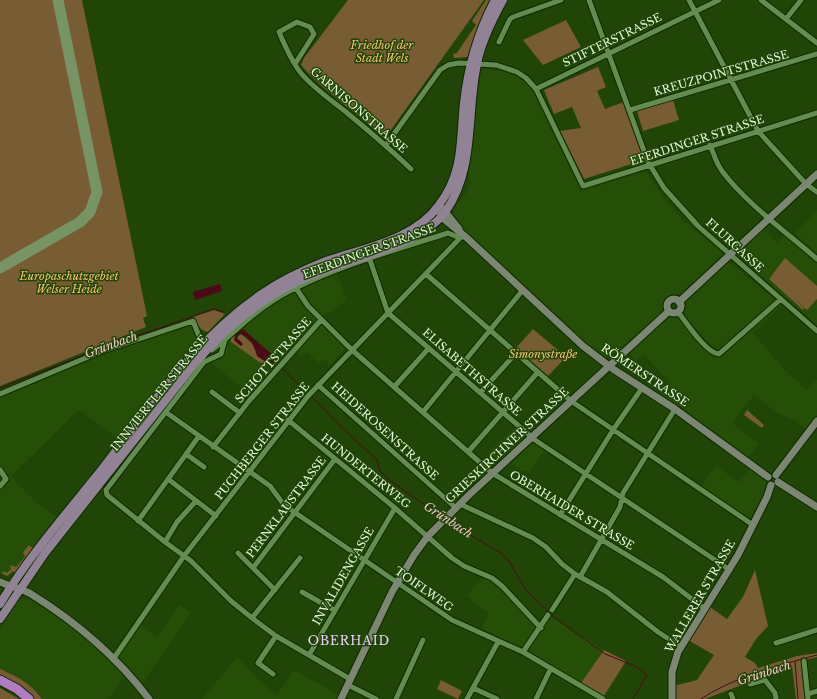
<svg xmlns="http://www.w3.org/2000/svg" width="817" height="699" font-family="'Libre Baskerville',serif">
<style>
.built{fill:#254e07}
.green{fill:#785c33}
.water{fill:#4c0917}
.lines{fill:none;stroke-linecap:round;stroke-linejoin:round}
.stream{stroke:#4c0917;stroke-width:1}
.taxiway{stroke:#769464;stroke-width:11}
.street-casing{stroke:#0e2a00;stroke-width:7}
.secondary-casing{stroke:#0e2a00;stroke-width:9}
.primary-casing{stroke:#0e2a00;stroke-width:10}
.highway-casing{stroke:#0e2a00;stroke-width:11}
.street{stroke:#648c50;stroke-width:5}
.secondary{stroke:#7b8773;stroke-width:7}
.primary{stroke:#928296;stroke-width:8}
.highway{stroke:#b07cc4;stroke-width:9}
.labels{text-anchor:middle;stroke-width:3;stroke-linejoin:round;paint-order:stroke}
.street-label{font-size:11px;fill:#e1f7d7;stroke:#214507}
.park-label{font-size:11px;font-style:italic;fill:#fdc269;stroke:#214507}
.water-label{font-size:12px;font-style:italic;fill:#f1c5c6;stroke:#214507}
.neighbourhood-label{font-size:12px;letter-spacing:1px;fill:#edd1f8;stroke:#214507}
</style>
<rect width="100%" height="100%" fill="#214507"/>
<path class="built" d="M 485,69 L 503,71 L 518,77 L 532,88 L 581,191 L 647,171 L 650,178 L 662,196 L 682,219 L 723,254 L 692,283 L 690,283 L 683,292 L 665,300 L 662,313 L 609,357 L 605,357 L 583,340 L 523,287 L 470,236 L 453,213 L 454,207 L 463,198 L 471,182 L 469,172 L 477,100 L 481,71 Z
M 817,210 L 817,254 L 795,233 Z
M 764,229 L 777,243 L 786,234 L 817,261 L 817,325 L 735,253 Z
M 729,262 L 782,305 L 753,333 L 785,370 L 807,390 L 817,379 L 817,415 L 806,429 L 794,420 L 776,412 L 754,395 L 732,423 L 759,443 L 748,458 L 659,395 L 669,381 L 644,355 L 636,361 L 628,353 L 672,315 L 679,315 L 682,312 L 683,304 Z
M 335,269 L 347,300 L 322,317 L 251,395 L 206,359 L 212,348 L 251,314 Z
M 187,324 L 192,326 L 195,332 L 195,344 L 193,349 L 120,440 L 79,410 L 11,476 L 36,502 L 59,519 L 16,573 L 13,572 L 9,577 L 0,574 L 0,397 L 114,350 Z
M 321,325 L 346,348 L 330,365 L 323,359 L 318,363 L 307,352 L 302,357 L 295,352 Z
M 516,427 L 526,436 L 499,462 L 489,451 Z
M 533,442 L 545,450 L 529,472 L 520,470 L 511,463 Z
M 716,466 L 739,482 L 750,468 L 764,477 L 766,488 L 750,519 L 701,486 Z
M 484,577 L 496,583 L 540,631 L 550,616 L 604,650 L 581,683 L 529,651 L 482,629 L 489,612 L 478,606 L 467,595 Z
M 23,598 L 30,600 L 65,622 L 100,650 L 126,675 L 108,699 L 42,699 L 37,692 L 17,677 L 0,669 L 0,628 L 18,600 Z
M 179,605 L 191,613 L 143,682 L 114,652 L 137,619 L 141,625 L 157,637 Z
M 237,657 L 259,680 L 277,695 L 294,670 L 339,695 L 337,699 L 202,699 Z"/>
<path class="green" d="M 0,0 L 82,0 L 147,316 L 143,318 L 146,327 L 0,386 Z
M 348,0 L 484,0 L 385,138 C 358,113 325,93 301,65 L 304,58 Z
M 486,0 L 491,0 L 467,57 L 455,58 L 453,56 L 454,53 L 456,54 L 476,25 L 472,21 Z
M 566,20 L 581,47 L 543,65 L 523,40 Z
M 598,67 L 606,87 L 597,91 L 605,109 L 624,102 L 644,160 L 584,179 L 560,131 L 581,128 L 572,107 L 554,114 L 544,90 Z
M 673,100 L 679,120 L 643,131 L 637,111 Z
M 785,258 L 817,286 L 817,299 L 807,310 L 793,297 L 804,308 L 803,310 L 769,279 Z
M 214,310 L 225,314 L 208,332 C 200,331 197,323 193,317 Z
M 533,329 L 566,357 L 548,376 L 516,348 Z
M 235,333 L 234,340 L 241,346 L 243,344 L 237,338 L 241,334 L 256,347 L 257,356 L 268,363 L 273,364 L 274,362 L 276,364 L 273,366 L 259,362 L 231,342 L 231,337 Z
M 747,410 L 764,425 L 762,428 L 744,415 Z
M 29,545 L 33,549 L 15,573 L 13,571 L 7,576 L 2,573 L 3,571 L 7,573 L 11,569 L 10,565 L 16,567 L 25,557 L 23,552 Z
M 755,570 L 768,626 L 756,639 L 745,657 L 755,663 L 758,668 L 797,656 L 817,653 L 817,657 L 801,661 L 805,699 L 796,699 L 792,666 L 705,699 L 674,699 L 673,686 L 697,680 L 714,655 L 688,640 L 710,607 L 727,619 L 743,597 Z
M 604,650 L 626,661 L 604,696 L 581,683 Z
M 0,669 C 16,676 32,684 42,699 L 33,699 L 0,678 Z
M 441,680 L 462,691 L 458,699 L 437,689 Z
M 0,688 L 19,699 L 0,699 Z"/>
<path class="water" d="M 220,284 L 222,291 L 195,300 L 193,292 Z
M 243,329 L 276,358 L 273,364 L 268,363 L 257,356 C 254,346 252,339 241,334 L 238,335 L 237,338 L 243,344 L 241,346 L 234,340 L 236,334 Z"/>
<g class="lines">
<path class="stream" d="M 275,359 L 279,365
M 281,367 L 307,393
M 0,388 L 110,345 L 214,309 L 224,312
M 311,396 L 341,427 L 377,460 L 380,471 L 392,482 L 442,517
M 448,522 L 501,553 L 509,561 L 525,589 L 555,618 L 605,654 L 635,666 L 647,675 L 633,699
M 795,661 L 817,655
M 701,699 C 729,680 763,671 795,661 L 798,699"/>
<path class="taxiway" d="M 0,268 L 80,222 L 90,212 L 97,192 L 58,0"/>
<g class="street-casing">
<path id="street" d="M 589,0 L 648,162 L 664,188 L 698,226 L 817,331
M 689,0 L 758,131 L 806,184 L 817,192
M 761,0 L 817,43
M 786,19 L 801,0
M 499,42 L 510,19 L 513,17 L 561,0
M 295,64 L 314,34 L 310,27 L 297,22 L 279,32 C 285,46 291,60 300,72 C 313,88 331,100 346,112 C 369,131 390,149 411,169
M 536,89 L 719,0
M 630,110 L 817,54
M 386,145 L 440,70 L 448,65 L 459,63 L 496,65 L 517,72 L 526,78 L 536,89 L 583,186 L 817,113
M 710,145 C 714,154 716,163 722,171 C 746,203 786,232 817,259
M 370,260 L 388,313 L 535,440 L 730,570
M 426,274 L 571,401 L 753,525
M 296,288 L 308,306 L 352,350 L 492,473 L 663,577 L 705,609
M 678,312 C 686,322 706,353 719,354 L 781,299
M 225,339 L 221,354 L 204,362 L 106,490 L 107,495 L 165,542 L 191,561 L 231,601 L 252,618 L 276,636 L 350,679
M 212,350 C 233,334 251,314 274,300 C 323,270 392,251 448,233 L 460,238
M 318,385 L 456,508
M 394,387 L 429,348
M 212,392 L 240,413
M 480,393 L 516,353
M 0,394 L 100,352 L 193,321 L 203,346
M 423,412 L 522,291
M 167,413 L 270,486 L 284,505 L 452,620 L 523,652 L 603,699
M 288,420 L 395,508 L 452,558 L 464,566 L 492,578 L 502,586 L 541,628
M 213,447 L 249,401 L 321,320
M 468,452 L 538,372
M 186,454 L 204,467
M 0,470 L 6,479 L 0,486
M 168,479 L 216,516
M 460,504 L 533,538 L 546,547 L 562,564 L 575,574 L 607,592 L 658,632 L 681,647
M 560,515 L 613,430 L 642,388
M 138,521 L 199,436
M 165,542 L 177,522 L 196,501
M 238,553 L 275,590
M 253,568 L 335,459
M 580,577 L 620,507 L 623,493 L 675,409
M 302,592 L 334,610
M 552,610 L 575,574
M 252,618 L 300,558
M 776,643 L 817,630
M 523,652 L 548,615
M 309,655 L 395,508
M 114,658 L 184,556 L 308,396 L 463,235
M 804,661 L 808,699
M 273,674 L 258,663 L 276,636
M 750,684 L 765,680 L 775,693 L 776,699
M 348,685 L 376,699
M 473,688 L 497,699
M 731,694 L 733,699
M 808,694 L 817,691
M 396,699 L 423,640
M 467,699 L 498,642
M 536,699 L 551,668"/>
</g>
<g class="secondary-casing">
<path id="secondary" d="M 436,208 L 444,219 L 467,238 L 583,346 L 613,369 L 675,409 L 768,477
M 442,208 L 459,229
M667 306a7 7 0 1 1 14 0a7 7 0 1 1-14 0Z
M 679,302 L 817,174
M 776,475 L 817,421
M 778,482 L 817,507
M 0,582 C 10,587 22,588 31,594 C 76,622 117,657 149,699
M 341,699 L 392,592 L 414,555 L 428,536 L 470,494 L 669,311
M 672,699 L 672,672 L 678,652 L 738,555 L 767,497 L 771,485"/>
</g>
<g class="primary-casing">
<path id="primary" d="M 0,604 C 29,556 67,513 102,469 C 150,407 195,340 260,295 C 280,281 303,270 326,261 C 364,248 414,240 439,205 C 464,172 460,141 464,103 C 468,67 478,32 495,0
M 0,619 L 45,553 L 192,367 C 221,332 256,302 297,282 C 339,261 419,249 446,211 C 476,167 466,114 477,64 C 481,42 492,20 503,0"/>
</g>
<g class="highway-casing">
<path id="highway" d="M 0,680 L 17,689 L 29,699"/>
</g>
<use href="#street" class="street"/>
<use href="#secondary" class="secondary"/>
<use href="#primary" class="primary"/>
<use href="#highway" class="highway"/>
</g>
<g class="labels">
<g class="street-label">
<text transform="translate(612 40) rotate(-26)" y="4">STIFTERSTRASSE</text>
<text transform="translate(721 73) rotate(-16)" y="4">KREUZPOINTSTRASSE</text>
<text transform="translate(359 110) rotate(41)" y="4">GARNISONSTRASSE</text>
<text transform="translate(697 140) rotate(-18)" y="4">EFERDINGER STRASSE</text>
<text transform="translate(735 245) rotate(42)" y="4">FLURGASSE</text>
<text transform="translate(369 251) rotate(-20)" y="4">EFERDINGER STRASSE</text>
<text transform="translate(273 360) rotate(-49)" y="4">SCHOTTSTRASSE</text>
<text transform="translate(472 372) rotate(41)" y="4">ELISABETHSTRASSE</text>
<text transform="translate(645 375) rotate(34)" y="4">RÖMERSTRASSE</text>
<text transform="translate(159 393) rotate(-51)" y="4">INNVIERTLER STRASSE</text>
<text transform="translate(385 431) rotate(42)" y="4">HEIDEROSENSTRASSE</text>
<text transform="translate(262 441) rotate(-52)" y="4">PUCHBERGER STRASSE</text>
<text transform="translate(507 445) rotate(-43)" y="4">GRIESKIRCHNER STRASSE</text>
<text transform="translate(366 471) rotate(39)" y="4">HUNDERTERWEG</text>
<text transform="translate(286 507) rotate(-53)" y="4">PERNKLAUSTRASSE</text>
<text transform="translate(572 510) rotate(31)" y="4">OBERHAIDER STRASSE</text>
<text transform="translate(343 576) rotate(-60)" y="4">INVALIDENGASSE</text>
<text transform="translate(424 589) rotate(35)" y="4">TOIFLWEG</text>
<text transform="translate(700 596) rotate(-60)" y="4">WALLERER STRASSE</text>
</g>
<g class="park-label">
<text x="382" y="49">Friedhof der<tspan x="382" dy="13">Stadt Wels</tspan></text>
<text x="69" y="280">Europaschutzgebiet<tspan x="69" dy="13">Welser Heide</tspan></text>
<text x="543" y="358">Simonystraße</text>
</g>
<g class="water-label">
<text transform="translate(111 345) rotate(-20)" y="4">Grünbach</text>
<text transform="translate(448 520) rotate(33)" y="4">Grünbach</text>
<text transform="translate(764 673) rotate(-18)" y="4">Grünbach</text>
</g>
<g class="neighbourhood-label">
<text x="349" y="645">OBERHAID</text>
</g>
</g>
</svg>
